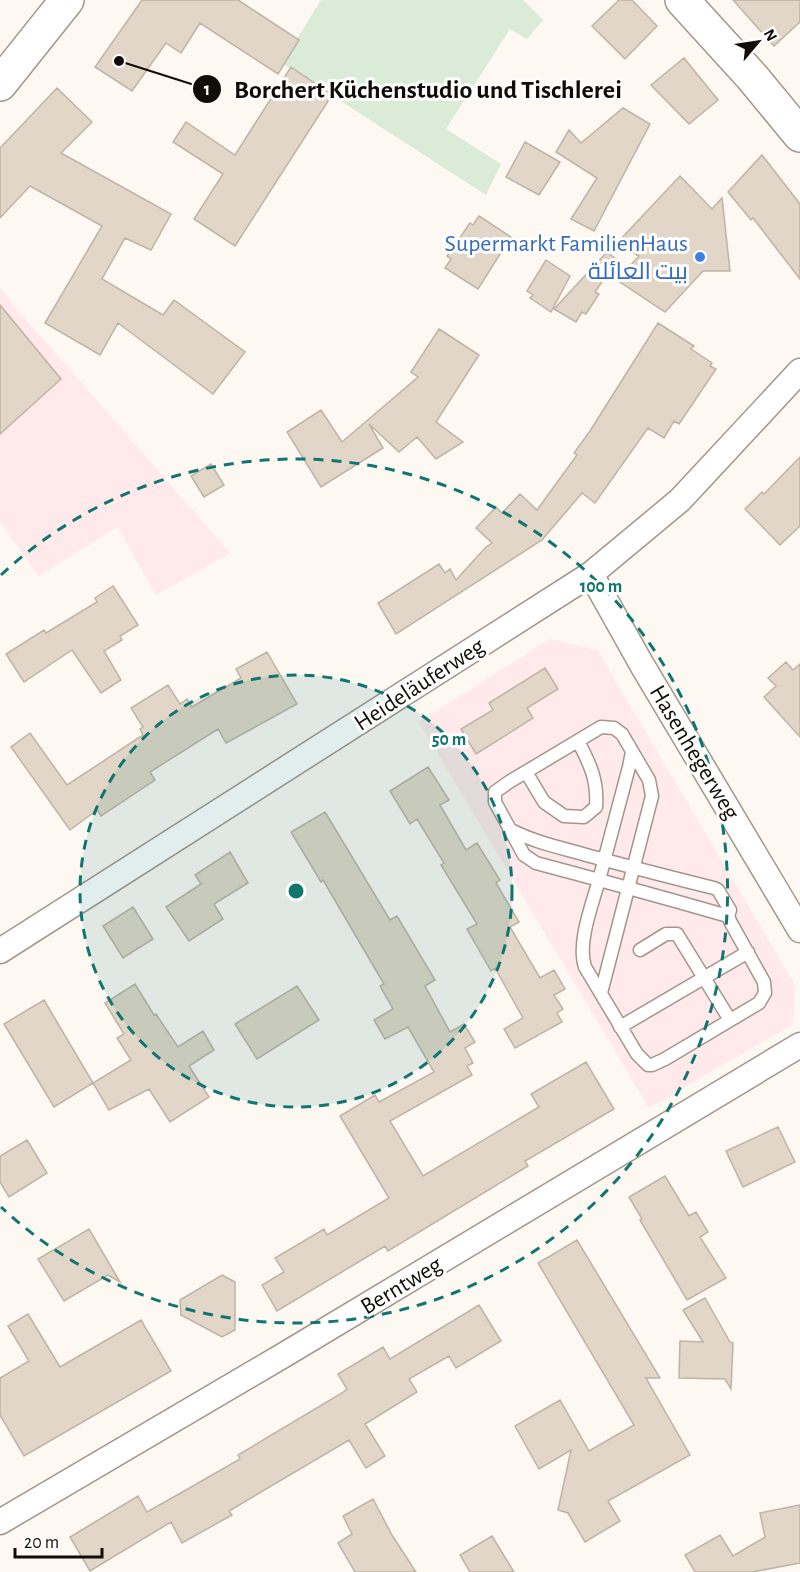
<svg xmlns="http://www.w3.org/2000/svg" width="800" height="1572" font-family="'Alegreya Sans',Cairo,sans-serif">
<style>
.commercial{fill:#ffe9eb}
.green{fill:#daebd7}
.building{fill:#e2d6c8;stroke:#beb3a5;stroke-width:1.5}
.lines{fill:none;stroke-linecap:round;stroke-linejoin:round}
.service-casing{stroke:#a3968b;stroke-width:15}
.minor-casing{stroke:#a3968b;stroke-width:27}
.secondary-casing{stroke:#a3968b;stroke-width:36}
.service{stroke:#fff;stroke-width:12}
.minor{stroke:#fff;stroke-width:24}
.secondary{stroke:#fff;stroke-width:33}
.ring{fill:none;stroke:#0f766e;stroke-width:3;stroke-dasharray:10 8}
.shop-dot{fill:#3f7fe0;stroke:#fff;stroke-width:2}
.labels{text-anchor:middle;stroke-width:6;stroke-linejoin:round;paint-order:stroke}
.shop-label{font-size:24px;fill:#366cbe;stroke:#fff;text-anchor:end}
.street-label{font-size:24px;fill:#110c08;stroke:#fff}
.centre{fill:#0f766e;stroke:#fff;stroke-width:3}
.ring-label{font-size:18px;text-anchor:middle;font-weight:bold;fill:#0f766e;stroke:#fff;stroke-width:6;stroke-linejoin:round;paint-order:stroke}
.leader{fill:none;stroke:#110c08;stroke-width:2}
.callout-dot{fill:#110c08;stroke:#fff;stroke-width:2}
.mark-label{font-size:18px;text-anchor:middle;font-weight:bold;fill:#fff}
.callout-label{font-size:26px;text-anchor:middle;font-weight:bold;fill:#110c08;stroke:#fff;stroke-width:6;stroke-linejoin:round;paint-order:stroke}
</style>
<rect width="100%" height="100%" fill="#fef8f3"/>
<path class="commercial" d="M 0,288 L 16,308 L 230,553 L 156,595 L 118,527 L 38,576 L 0,521 Z
M 550,639 L 597,650 L 795,985 L 793,1024 L 649,1108 L 419,722 Z"/>
<path class="green" d="M 321,0 L 523,0 L 543,20 L 527,39 L 510,29 L 446,129 L 501,164 L 486,195 L 282,63 Z"/>
<path class="building" d="M 142,0 L 238,0 L 299,40 L 278,74 L 200,23 L 181,53 L 166,43 L 132,91 L 95,67 Z
M 619,0 L 632,0 L 657,26 L 625,59 L 592,26 Z
M 733,0 L 800,0 L 800,22 L 774,46 Z
M 684,58 L 718,100 L 689,124 L 651,85 Z
M 291,67 L 332,95 L 235,246 L 194,219 L 223,174 L 173,142 L 186,122 L 235,155 Z
M 57,88 L 92,122 L 61,153 L 171,214 L 151,250 L 125,238 L 102,279 L 163,315 L 174,300 L 245,352 L 213,394 L 118,323 L 100,355 L 45,323 L 102,226 L 30,186 L 0,218 L 0,148 Z
M 623,108 L 650,124 L 594,231 L 571,219 L 597,178 L 556,152 L 569,130 L 581,143 Z
M 525,142 L 560,162 L 539,195 L 506,177 Z
M 762,155 L 800,204 L 800,279 L 753,218 L 751,220 L 728,192 Z
M 680,176 L 712,209 L 722,198 L 730,271 L 703,271 L 665,312 L 617,280 L 639,256 L 616,244 Z
M 479,216 L 511,237 L 478,289 L 445,268 L 451,259 L 447,256 L 470,223 L 473,225 Z
M 607,252 L 617,260 L 595,292 L 599,294 L 586,314 L 582,312 L 576,322 L 554,309 Z
M 546,260 L 570,276 L 551,312 L 530,298 L 533,295 L 527,291 Z
M 0,305 L 61,379 L 0,434 Z
M 658,323 L 694,346 L 691,349 L 712,363 L 710,366 L 716,369 L 679,424 L 674,421 L 664,438 L 648,428 L 595,503 L 582,493 L 542,540 L 396,634 L 378,603 L 439,564 L 445,573 L 450,569 L 456,580 L 486,547 L 492,543 L 476,528 L 496,507 L 502,513 L 520,494 L 537,510 L 577,455 L 574,453 L 590,431 Z
M 439,329 L 479,355 L 436,422 L 463,442 L 436,459 L 417,437 L 399,452 L 369,424 L 383,448 L 321,487 L 287,432 L 321,410 L 342,442 L 418,377 L 411,372 Z
M 800,457 L 800,526 L 780,545 L 745,509 L 762,492 L 764,494 Z
M 211,464 L 224,485 L 204,497 L 191,476 Z
M 113,586 L 138,625 L 120,636 L 122,640 L 104,651 L 121,680 L 101,693 L 72,650 L 24,682 L 6,654 L 44,630 L 46,633 L 97,602 L 95,598 Z
M 267,652 L 297,704 L 226,743 L 218,729 L 150,772 L 155,780 L 101,816 L 97,810 L 70,830 L 11,747 L 30,733 L 67,785 L 143,735 L 140,729 L 143,727 L 131,708 L 168,685 L 180,704 L 187,699 L 192,707 L 241,678 L 236,669 Z
M 786,662 L 793,670 L 800,664 L 800,737 L 764,697 L 776,686 L 768,678 Z
M 545,668 L 558,689 L 527,708 L 533,718 L 476,754 L 461,729 L 493,710 L 489,703 Z
M 428,767 L 449,800 L 440,805 L 466,850 L 477,843 L 500,880 L 496,883 L 519,922 L 510,927 L 540,978 L 554,970 L 565,989 L 554,995 L 563,1009 L 557,1013 L 562,1022 L 515,1048 L 504,1029 L 523,1018 L 495,968 L 491,971 L 467,929 L 477,924 L 441,865 L 444,863 L 417,819 L 410,824 L 390,791 Z
M 325,812 L 390,920 L 397,916 L 435,980 L 425,986 L 450,1032 L 464,1024 L 475,1042 L 465,1048 L 473,1063 L 467,1066 L 472,1075 L 390,1121 L 423,1176 L 539,1107 L 531,1094 L 586,1062 L 614,1109 L 525,1161 L 528,1166 L 388,1251 L 385,1246 L 277,1311 L 262,1285 L 284,1272 L 275,1258 L 324,1229 L 327,1235 L 389,1198 L 340,1116 L 375,1095 L 379,1102 L 434,1072 L 408,1027 L 385,1039 L 374,1020 L 393,1009 L 380,986 L 384,984 L 323,880 L 321,882 L 291,832 Z
M 230,852 L 248,883 L 214,904 L 223,919 L 189,941 L 166,907 L 201,884 L 195,875 Z
M 133,907 L 153,939 L 123,958 L 103,926 Z
M 135,984 L 154,1015 L 156,1014 L 178,1047 L 203,1031 L 214,1050 L 189,1066 L 209,1097 L 170,1122 L 149,1089 L 109,1110 L 93,1083 L 131,1060 L 117,1038 L 124,1034 L 105,1003 Z
M 297,986 L 319,1020 L 257,1059 L 235,1024 Z
M 44,1000 L 93,1083 L 54,1107 L 4,1024 Z
M 778,1127 L 795,1162 L 743,1187 L 726,1151 Z
M 27,1140 L 47,1173 L 9,1197 L 0,1182 L 0,1156 Z
M 665,1176 L 689,1216 L 696,1212 L 708,1232 L 700,1237 L 726,1278 L 687,1300 L 640,1220 L 642,1219 L 629,1197 Z
M 89,1229 L 120,1282 L 108,1275 L 64,1301 L 38,1259 Z
M 577,1240 L 660,1378 L 646,1378 L 690,1455 L 608,1501 L 620,1521 L 585,1542 L 568,1513 L 558,1510 L 571,1450 L 539,1469 L 515,1426 L 560,1400 L 589,1451 L 634,1425 L 538,1263 Z
M 222,1275 L 235,1282 L 235,1330 L 222,1337 L 181,1315 L 180,1300 Z
M 705,1298 L 730,1342 L 733,1343 L 731,1389 L 725,1379 L 679,1378 L 680,1341 L 703,1342 L 683,1310 Z
M 479,1305 L 501,1341 L 456,1368 L 449,1356 L 409,1379 L 417,1392 L 365,1424 L 385,1456 L 366,1468 L 349,1440 L 229,1511 L 232,1515 L 182,1543 L 171,1522 L 90,1571 L 70,1537 L 138,1496 L 147,1512 L 186,1490 L 240,1459 L 238,1455 L 342,1393 L 347,1389 L 338,1374 L 383,1347 L 390,1359 Z
M 28,1314 L 60,1367 L 141,1320 L 171,1371 L 24,1456 L 0,1415 L 0,1378 L 29,1361 L 8,1326 Z
M 373,1499 L 392,1535 L 416,1572 L 355,1572 L 338,1543 L 352,1534 L 343,1516 Z
M 800,1505 L 800,1563 L 752,1572 L 695,1572 L 685,1555 L 720,1535 L 733,1556 L 765,1537 L 760,1513 Z
M 492,1536 L 514,1572 L 470,1572 L 460,1555 Z"/>
<g class="lines">
<g class="service-casing">
<path id="service" d="M 526,772 L 544,802 L 564,816 L 584,817 L 596,807 C 598,780 590,764 578,741
M 511,830 C 536,843 563,848 590,856 C 631,867 673,878 714,888 L 718,890 L 730,910 L 728,916 L 731,923 L 764,982 L 765,993 L 759,1003 L 665,1059 L 652,1065 L 648,1065 L 637,1054 L 585,967 C 577,943 592,905 599,880 C 609,842 619,804 629,767 L 632,752
M 640,950 L 666,934 L 677,934 L 730,1020
M 601,993 L 652,796 L 649,780 L 622,734 L 614,728 L 601,727 L 509,782 L 495,792 L 495,802 L 524,855 L 536,863 C 600,880 665,898 728,916
M 620,1027 L 748,952"/>
</g>
<g class="minor-casing">
<path id="minor" d="M 591,574 L 642,665 L 800,930
M 0,951 L 591,574 L 680,500 L 800,371
M 0,1522 L 289,1352 L 800,1045"/>
</g>
<g class="secondary-casing">
<path id="secondary" d="M 682,0 L 753,78 L 800,135
M 0,84 L 67,0"/>
</g>
<use href="#service" class="service"/>
<use href="#minor" class="minor"/>
<use href="#secondary" class="secondary"/>
</g>
<circle cx="296" cy="891" r="216" fill="#0f766e" fill-opacity=".12"/>
<g class="ring">
<circle cx="296" cy="891" r="216"/>
<path d="M1 575A432 432 0 1 1 1 1207"/>
</g>
<circle class="shop-dot" cx="700" cy="257" r="6"/>
<g class="labels">
<g class="shop-label">
<text x="688" y="251">Supermarkt FamilienHaus<tspan x="688" dy="28">بيت العائلة</tspan></text>
</g>
<g class="street-label">
<text transform="translate(419 684) rotate(-33)" y="8">Heideläuferweg</text>
<text transform="translate(695 752) rotate(59)" y="8">Hasenhegerweg</text>
<text transform="translate(401 1285) rotate(-31)" y="8">Berntweg</text>
</g>
</g>
<circle cx="296" cy="891" r="9" class="centre"/>
<g class="ring-label">
<text x="601" y="592">100 m</text>
<text x="449" y="745">50 m</text>
</g>
<path class="leader" d="M119 61L207 89"/>
<g class="callout-dot">
<circle cx="119" cy="61" r="6"/>
<circle cx="207" cy="89" r="15"/>
</g>
<g class="mark-label">
<text x="207" y="95">1</text>
</g>
<g class="callout-label">
<text x="428" y="98">Borchert Küchenstudio und Tischlerei</text>
</g>
<g transform="translate(758 42) rotate(61)" stroke="#ffffff" stroke-width="4.5" paint-order="stroke">
<path d="M0-4.5L10 22L0 15L-10 22Z" fill="#110c08"/>
<text y="-9" font-size="16" font-weight="bold" text-anchor="middle" fill="#110c08">N</text>
</g>
<path d="M15 1548v9h87v-9" fill="none" stroke="#110c08" stroke-width="3"/>
<text x="24" y="1548" font-size="18" fill="#110c08" stroke="#ffffff" stroke-width="4.5" paint-order="stroke">20 m</text>
</svg>
